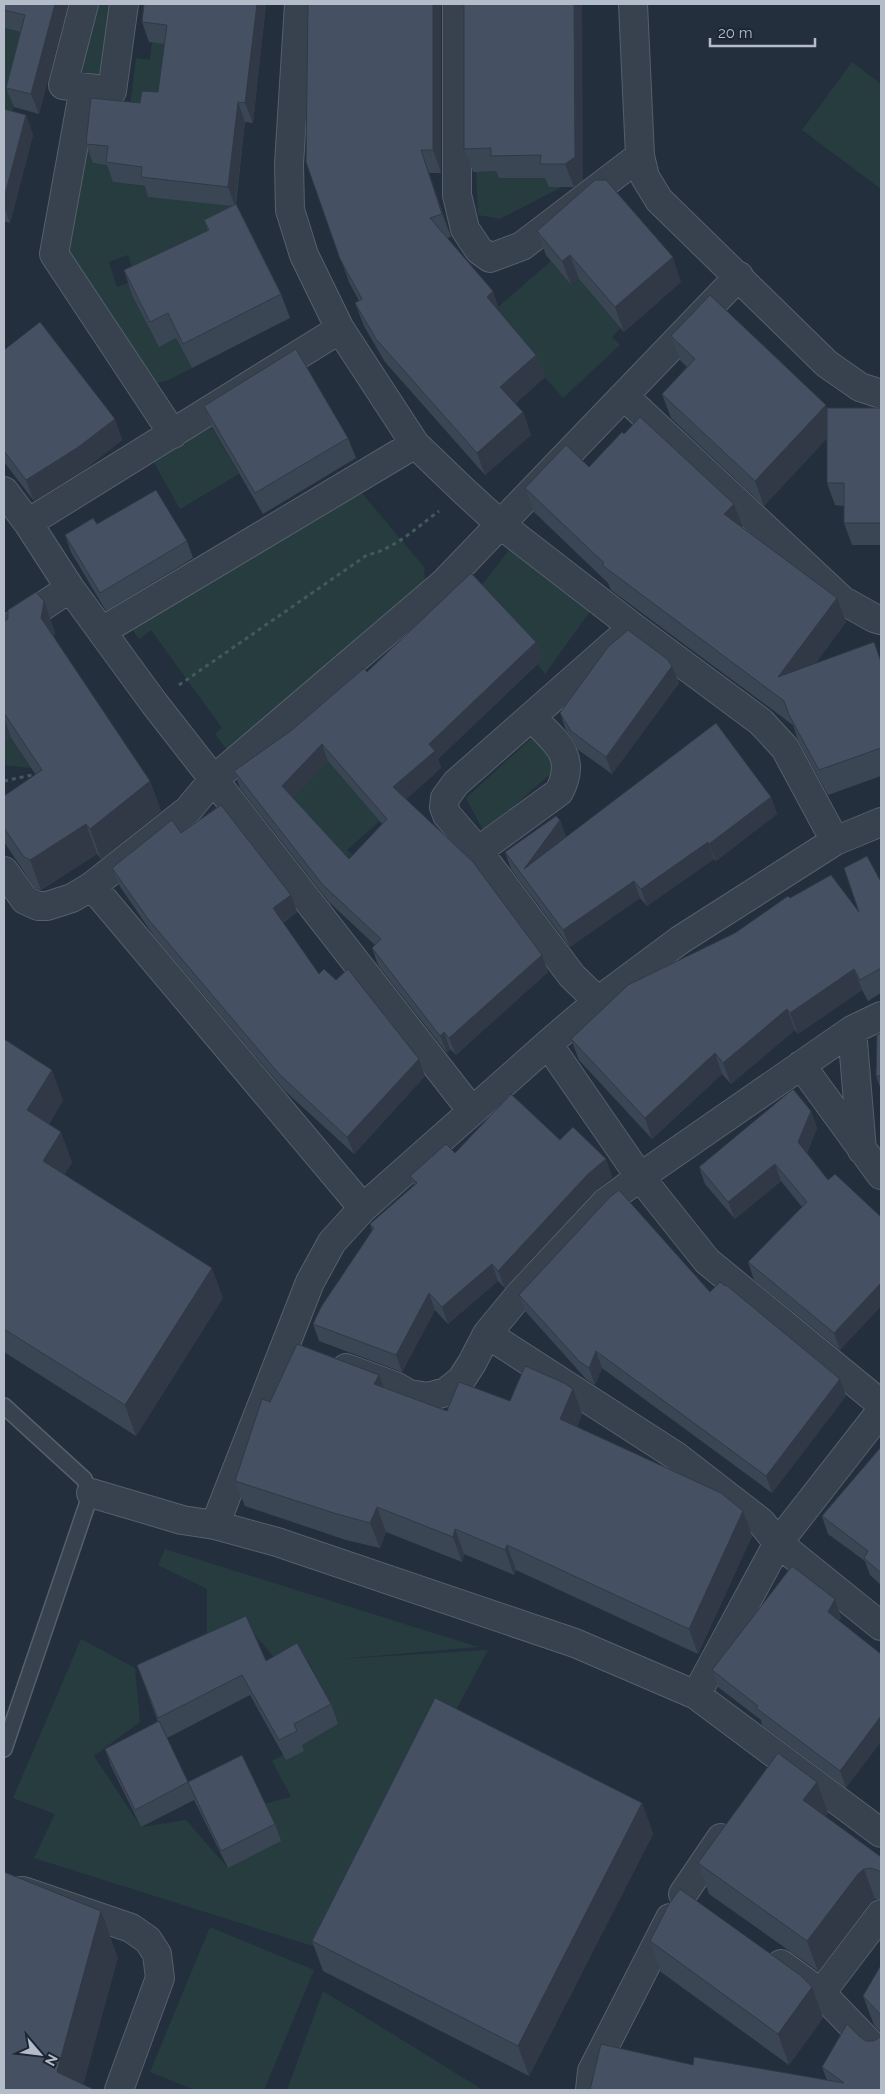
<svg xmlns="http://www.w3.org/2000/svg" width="885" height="2094" font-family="Raleway,sans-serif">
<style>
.green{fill:#263c3f;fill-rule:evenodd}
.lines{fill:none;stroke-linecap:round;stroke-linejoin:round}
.lane-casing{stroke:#565f6c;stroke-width:18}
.street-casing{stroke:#565f6c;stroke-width:30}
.path{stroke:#44595c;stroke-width:3;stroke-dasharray:4 4;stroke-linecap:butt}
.lane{stroke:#38414e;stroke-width:15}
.street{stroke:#38414e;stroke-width:28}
.wall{fill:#3b4654;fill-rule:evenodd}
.shaded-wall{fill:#303945}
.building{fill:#455162;stroke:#303945;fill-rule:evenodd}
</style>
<rect width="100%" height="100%" fill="#242f3e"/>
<path class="green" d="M 94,4 L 117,4 L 103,77 L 82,73 Z
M 4,28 L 33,35 L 8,128 L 4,127 Z
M 152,42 L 174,45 L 198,65 L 93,163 L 116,166 L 113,182 L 149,187 L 219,186 L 243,229 L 159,346 L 176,338 L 192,368 L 166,381 L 147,385 L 67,261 L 89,129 L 130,106 L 136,58 L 150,60 ZM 128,255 L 136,280 L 117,287 L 109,262 Z
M 852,62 L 881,84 L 881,189 L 802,130 Z
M 476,171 L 499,171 L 549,178 L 562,187 L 500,219 L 478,215 Z
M 551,261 L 571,285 L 579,279 L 621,328 L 612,337 L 620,345 L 563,398 L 517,345 L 497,308 Z
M 207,420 L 239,474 L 180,509 L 149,454 Z
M 360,491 L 424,567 L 425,581 L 411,597 L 227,750 L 215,734 L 222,728 L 151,630 L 139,639 L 133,631 L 135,627 Z
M 513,545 L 594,606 L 545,674 L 478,590 Z
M 535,735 L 555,770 L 484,832 L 466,798 Z
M 11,738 L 31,768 L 4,765 L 4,743 Z
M 327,760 L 380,821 L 347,850 L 366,866 L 351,871 L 288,803 Z
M 165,1549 L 478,1647 L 340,1659 L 488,1650 L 446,1729 L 338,1954 L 34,1858 L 55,1814 L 13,1798 L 81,1639 L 135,1668 L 140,1722 L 94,1756 L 141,1827 L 186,1820 L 228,1868 L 263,1804 L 291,1797 L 272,1761 L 338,1724 L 308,1660 L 279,1663 L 249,1628 L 207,1658 L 207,1589 L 158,1565 Z
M 210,1927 L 314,1970 L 264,2090 L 195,2090 L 150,2072 Z
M 323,1991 L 483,2090 L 287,2090 Z"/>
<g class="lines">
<g class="lane-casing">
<path id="lane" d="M 4,1406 L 84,1479 L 91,1493 L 4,1749"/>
</g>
<g class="street-casing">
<path id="street" d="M 84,4 L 63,85 L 112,91 L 124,4
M 299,4 L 289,164 L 290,210 L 304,255 L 340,329 L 415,444 L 465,492 L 500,524 L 633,627 L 761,722 L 785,748 L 835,841
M 457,4 L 457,195 L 465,229 L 479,250 L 490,258 L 522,246 L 640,156
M 633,4 L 640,156 L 645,177 L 659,200 L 827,364 L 860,387 L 881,394
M 84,88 L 54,254 L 173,434
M 624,396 L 842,600 L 874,618 L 881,620
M 4,491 L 28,523 L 70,588 L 154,703 L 472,1111
M 28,523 L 340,329
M 102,631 L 415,444
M 4,632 L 70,588
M 478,851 L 559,792 C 578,756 555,741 531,717
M 4,871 L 25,900 L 38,906 L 47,906 L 72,898 L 92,886 L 188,810 L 213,780 L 444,583 L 739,276
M 92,886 L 363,1208
M 598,1001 L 572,976 L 478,851 L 447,815 L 444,807 L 445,798 L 456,783 L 632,628
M 852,1030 L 862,1150
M 548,1044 L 640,1177 L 707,1261 L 881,1404
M 801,1065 L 881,1175
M 487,1334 L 676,1456 L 761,1522 L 778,1543 L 881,1626
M 346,1368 L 395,1386 L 409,1394 L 428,1397 L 446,1392 L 461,1380 L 472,1363 L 487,1334 L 520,1294 L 606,1202 L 640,1177 L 852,1030 L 881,1016
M 91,1493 L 182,1520 L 215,1525 L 277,1542 L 575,1643 L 696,1695 L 881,1833
M 215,1525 L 310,1282 L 332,1242 L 363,1208 L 548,1044 L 598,1001 L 680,940 L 835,841 L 881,822
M 696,1695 L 778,1543 L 881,1411
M 683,1894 L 721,1838
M 4,1900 L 12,1892 L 23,1891 L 131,1928 L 148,1940 L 157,1954 L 160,1978 L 119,2090
M 781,1964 L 821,1993 L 881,2055
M 821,1993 L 881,1914
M 590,2090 L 592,2071 L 670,1918"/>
</g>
<path class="path" d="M 179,685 L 367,555 C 395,549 416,528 439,511
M 4,781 L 32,775"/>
<use href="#lane" class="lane"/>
<use href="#street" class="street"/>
</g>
<path class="wall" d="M 4,4 L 68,4 L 39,114 L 14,107 L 6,88 L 21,32 L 4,28 Z
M 266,4 L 253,123 L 245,122 L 236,204 L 281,294 L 290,318 L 192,368 L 176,338 L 159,347 L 132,295 L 124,270 L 208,231 L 204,220 L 232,206 L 148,197 L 145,186 L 113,182 L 107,165 L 93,163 L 86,144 L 140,103 L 158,92 L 165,44 L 149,42 L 142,22 Z
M 308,4 L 441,4 L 441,173 L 429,173 L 451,237 L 447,238 L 501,314 L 536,355 L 545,377 L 515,404 L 523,412 L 531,435 L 485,475 L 385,362 L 364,326 L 355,303 L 359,301 L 349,282 L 306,162 Z
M 464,4 L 583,180 L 574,187 L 549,187 L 545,178 L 499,178 L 496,171 L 473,172 L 464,149 Z
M 4,109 L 26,115 L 33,135 L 10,223 L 4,221 Z
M 537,231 L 681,282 L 624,332 L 579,279 L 571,285 L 546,255 Z
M 671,336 L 827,409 L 881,408 L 881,545 L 852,545 L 844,523 L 844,506 L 835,505 L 827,483 L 827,438 L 764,506 L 671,418 L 662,394 L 687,367 L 680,360 Z
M 4,350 L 115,419 L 122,440 L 85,469 L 34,501 L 4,462 Z
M 204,406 L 348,438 L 356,458 L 263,514 L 212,427 Z
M 589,467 L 742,527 L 837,598 L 846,622 L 815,664 L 881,661 L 881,776 L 828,795 L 798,740 L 793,725 L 611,590 L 608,583 L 534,512 L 525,488 Z
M 97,524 L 187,541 L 193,558 L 106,611 L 71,552 L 65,535 Z
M 4,622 L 55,632 L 54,637 L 150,781 L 161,811 L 101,859 L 97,854 L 41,890 L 35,888 L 4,842 L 4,796 L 36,775 L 11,738 L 4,743 Z
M 536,642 L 543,659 L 438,759 L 441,768 L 406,799 L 542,955 L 548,972 L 456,1055 L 450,1049 L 447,1053 L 378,965 L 372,948 L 375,945 L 329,902 L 240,788 L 234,771 L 292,730 L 367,672 ZM 328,761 L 382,824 L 349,859 L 293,798 Z
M 672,666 L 679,683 L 612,774 L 577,749 L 566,730 L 560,713 Z
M 771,797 L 777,814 L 716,861 L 714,859 L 647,906 L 640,898 L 570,947 L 511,869 L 505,852 L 560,820 L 566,837 Z
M 181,833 L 291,895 L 297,912 L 283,923 L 319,974 L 425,1076 L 354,1154 L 285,1091 L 154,936 L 119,885 L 112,868 Z
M 881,882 L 881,993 L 868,1001 L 862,990 L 798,1034 L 795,1030 L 731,1084 L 722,1074 L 652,1139 L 579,1060 L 571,1039 L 790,898 L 859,912 Z
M 881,1034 L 881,1090 L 876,1076 Z
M 4,1039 L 63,1100 L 49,1124 L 72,1162 L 64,1175 L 223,1298 L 136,1436 L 4,1352 Z
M 811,1111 L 817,1128 L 807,1153 L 828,1180 L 881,1217 L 881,1306 L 840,1350 L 754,1280 L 748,1262 L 802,1207 L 781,1181 L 735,1219 L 705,1184 L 699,1167 Z
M 560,1140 L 606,1159 L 612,1177 L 595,1191 L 505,1288 L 498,1281 L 448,1324 L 435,1310 L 402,1372 L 319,1341 L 313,1324 L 372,1230 L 370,1224 L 414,1185 L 410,1176 L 455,1153 Z
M 710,1292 L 846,1396 L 772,1493 L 602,1368 L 595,1385 L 586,1379 L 526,1312 L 519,1295 Z
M 379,1375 L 383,1388 L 447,1411 L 510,1401 L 573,1389 L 582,1414 L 577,1427 L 752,1536 L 698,1654 L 516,1570 L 514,1575 L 464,1554 L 462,1562 L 386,1532 L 380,1548 L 346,1540 L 245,1506 L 235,1481 L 270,1402 Z
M 881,1447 L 881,1585 L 870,1575 L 865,1561 L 828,1534 L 822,1516 Z
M 841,1617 L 839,1621 L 846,1788 L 762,1725 L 761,1720 L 718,1687 L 712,1670 Z
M 266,1661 L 331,1704 L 338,1724 L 302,1745 L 304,1751 L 286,1760 L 250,1695 L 167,1738 L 188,1782 L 275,1824 L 281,1841 L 228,1868 L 194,1800 L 141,1827 L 111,1766 L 105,1749 L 158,1722 L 137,1665 Z
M 817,1782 L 828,1813 L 825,1816 L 881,1857 L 881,1899 L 875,1899 L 869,1904 L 818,1971 L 709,1894 L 698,1863 Z
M 642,1803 L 653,1834 L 529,2076 L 323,1971 L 312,1941 Z
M 650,1941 L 812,1987 L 823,2018 L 789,2065 L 661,1972 Z
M 881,1965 L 881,2033 L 874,2025 L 863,1996 Z
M 859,2036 L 866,2041 L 874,2041 L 881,2037 L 881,2090 L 693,2065 L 827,2080 L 822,2067 Z"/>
<path class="shaded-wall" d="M 55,4 L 68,4 L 39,114 L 31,94 Z
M 257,4 L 266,4 L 253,123 L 245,103 Z
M 433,4 L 441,4 L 441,173 L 433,150 Z
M 574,4 L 582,4 L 583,180 L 574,187 L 565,164 Z
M 238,102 L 245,122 L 235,206 L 228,187 Z
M 26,115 L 33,135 L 10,223 L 4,206 L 4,198 Z
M 421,150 L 429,173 L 451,237 L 442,214 Z
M 570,255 L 579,279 L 571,285 L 562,261 Z
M 673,257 L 681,282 L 624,332 L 615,307 Z
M 493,291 L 501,314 L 487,297 Z
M 536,355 L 545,377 L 508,410 L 500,387 Z
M 826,405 L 835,430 L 764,506 L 755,481 Z
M 523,412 L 531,435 L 485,475 L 477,453 Z
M 115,419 L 122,440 L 85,469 L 34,501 L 26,480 Z
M 734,504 L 743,528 L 724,514 Z
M 837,598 L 846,622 L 787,701 L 778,677 Z
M 44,601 L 55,632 L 52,648 L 41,618 Z
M 536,642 L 543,659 L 438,759 L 441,768 L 400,804 L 393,787 L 429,744 Z
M 672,666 L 679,683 L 612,774 L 606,757 Z
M 4,717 L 11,738 L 4,743 Z
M 322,744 L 328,761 L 288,803 L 282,786 Z
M 150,781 L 161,811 L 101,859 L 90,829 Z
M 771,797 L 777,814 L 716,861 L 709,844 Z
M 560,820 L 566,837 L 524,869 Z
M 86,824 L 97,854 L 41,890 L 30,860 Z
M 708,842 L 714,859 L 647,906 L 641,889 Z
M 634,881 L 640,898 L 570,947 L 563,930 Z
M 291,895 L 297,912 L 279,925 L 273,908 Z
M 4,922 L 6,929 L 4,931 Z
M 542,955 L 548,972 L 456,1055 L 449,1038 Z
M 854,969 L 862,990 L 798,1034 L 790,1013 Z
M 787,1009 L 795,1030 L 731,1084 L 723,1063 Z
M 444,1032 L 450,1049 L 447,1053 L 440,1036 Z
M 715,1053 L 722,1074 L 652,1139 L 645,1118 Z
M 419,1059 L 425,1076 L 354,1154 L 347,1137 Z
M 52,1070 L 63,1100 L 38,1141 L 27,1110 Z
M 811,1111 L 817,1128 L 804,1159 L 798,1142 Z
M 61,1132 L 72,1162 L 54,1192 L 43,1161 Z
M 606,1159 L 612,1177 L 595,1191 L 505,1288 L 498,1271 L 588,1174 Z
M 775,1164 L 781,1181 L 735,1219 L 728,1202 Z
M 492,1264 L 498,1281 L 448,1324 L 442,1307 Z
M 212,1268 L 223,1298 L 136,1436 L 125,1405 Z
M 881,1283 L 881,1306 L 840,1350 L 834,1333 Z
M 429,1293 L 435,1310 L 402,1372 L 396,1355 Z
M 596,1351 L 602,1368 L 595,1385 L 589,1368 Z
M 379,1375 L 388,1400 L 374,1384 Z
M 840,1379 L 846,1396 L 772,1493 L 766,1476 Z
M 573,1389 L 582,1414 L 570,1444 L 560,1419 Z
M 377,1507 L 386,1532 L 380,1548 L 370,1523 Z
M 743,1511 L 752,1536 L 698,1654 L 689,1629 Z
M 455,1529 L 464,1554 L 462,1562 L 453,1537 Z
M 507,1545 L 516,1570 L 514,1575 L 505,1550 Z
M 835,1599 L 841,1617 L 834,1630 L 828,1612 Z
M 881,1716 L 881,1742 L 846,1788 L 840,1771 Z
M 817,1782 L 828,1813 L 814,1830 L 803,1800 Z
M 642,1803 L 653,1834 L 529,2076 L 518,2046 Z
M 864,1869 L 875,1899 L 869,1904 L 818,1971 L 807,1941 L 858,1874 Z
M 101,1911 L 118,1958 L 82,2090 L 57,2072 Z
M 812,1987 L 823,2018 L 789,2065 L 778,2034 Z"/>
<path class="building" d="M 4,4 L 55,4 L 31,94 L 6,88 L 25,15 L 4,10 Z
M 144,4 L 257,4 L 245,103 L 238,102 L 228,187 L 141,177 L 142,167 L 106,162 L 108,146 L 86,144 L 91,98 L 140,103 L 142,91 L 158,92 L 167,25 L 142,22 Z
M 308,4 L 433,4 L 433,150 L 421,150 L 442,214 L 430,218 L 493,291 L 487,297 L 536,355 L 500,387 L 523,412 L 477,453 L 376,339 L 355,303 L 362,299 L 340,259 L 306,162 Z
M 464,4 L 574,4 L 575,157 L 565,164 L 540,164 L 541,155 L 491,156 L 491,148 L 464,149 Z
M 4,109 L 26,115 L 4,198 Z
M 595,180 L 606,180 L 673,257 L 615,307 L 570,255 L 562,261 L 537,231 Z
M 236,204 L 281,294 L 183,344 L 168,313 L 150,322 L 124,270 L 209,230 L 204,220 Z
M 710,295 L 826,405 L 755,481 L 662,394 L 695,359 L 671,336 Z
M 40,322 L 115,419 L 77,448 L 26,480 L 4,451 L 4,350 Z
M 296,349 L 348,438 L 255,493 L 204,406 Z
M 827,408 L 881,408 L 881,523 L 844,523 L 844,483 L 827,483 Z
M 640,417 L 734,504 L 724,514 L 837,598 L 778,677 L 874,642 L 881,662 L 881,748 L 819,770 L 789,715 L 784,701 L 602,565 L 604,563 L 525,488 L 566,445 L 589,467 L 622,432 L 624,434 Z
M 156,490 L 187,541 L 100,593 L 65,535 L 93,518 L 97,524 Z
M 471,573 L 536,642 L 429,744 L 435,751 L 393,787 L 473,862 L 542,955 L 449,1038 L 444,1032 L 440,1036 L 372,948 L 381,939 L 322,884 L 234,771 L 292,730 L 364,668 L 367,672 ZM 322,744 L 387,819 L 349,859 L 282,786 Z
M 36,592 L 44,601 L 41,618 L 150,781 L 90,829 L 86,824 L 30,860 L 24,857 L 4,828 L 4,796 L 42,770 L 4,713 L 4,622 L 8,619 L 8,610 Z
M 628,630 L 667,659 L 672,666 L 606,757 L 571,731 L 560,713 L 608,647 Z
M 716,723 L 771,797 L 709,844 L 708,842 L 641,889 L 634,881 L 563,930 L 505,852 L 556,816 L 560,820 L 524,869 Z
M 221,805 L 291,895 L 273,908 L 319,974 L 324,969 L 336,980 L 348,969 L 419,1059 L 347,1137 L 279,1074 L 148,919 L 112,868 L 172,820 L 181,833 Z
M 867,856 L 881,882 L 881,968 L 860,980 L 854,969 L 790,1013 L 787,1009 L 723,1063 L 715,1053 L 645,1118 L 571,1039 L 628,985 L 735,933 L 788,896 L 790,898 L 831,875 L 859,912 L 844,868 Z
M 877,1034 L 881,1034 L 881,1076 L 876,1076 Z
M 4,1039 L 52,1070 L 27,1110 L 61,1132 L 43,1161 L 212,1268 L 125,1405 L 4,1329 Z
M 793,1089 L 811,1111 L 798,1142 L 828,1180 L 835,1174 L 881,1217 L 881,1283 L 834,1333 L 748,1262 L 807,1202 L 775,1164 L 728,1202 L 699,1167 Z
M 511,1094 L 560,1140 L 573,1127 L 606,1159 L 588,1174 L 498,1271 L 492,1264 L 442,1307 L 429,1293 L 396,1355 L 313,1324 L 321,1307 L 374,1228 L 370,1224 L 417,1183 L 410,1176 L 446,1144 L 455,1153 Z
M 619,1190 L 710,1292 L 720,1282 L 725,1286 L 726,1285 L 840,1379 L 766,1476 L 596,1351 L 589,1368 L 580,1362 L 519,1295 L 610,1197 Z
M 297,1344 L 379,1375 L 374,1384 L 447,1411 L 459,1382 L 510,1401 L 525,1366 L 564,1383 L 573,1389 L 560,1419 L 721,1493 L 743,1511 L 689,1629 L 507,1545 L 505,1550 L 455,1529 L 453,1537 L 377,1507 L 370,1523 L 337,1514 L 235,1481 L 262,1399 L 270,1402 Z
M 881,1447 L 881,1573 L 864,1558 L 868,1551 L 822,1516 Z
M 792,1566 L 835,1599 L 828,1612 L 881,1654 L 881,1716 L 840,1771 L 756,1708 L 758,1706 L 712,1670 Z
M 246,1616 L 266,1661 L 297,1643 L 331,1704 L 294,1724 L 297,1731 L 279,1740 L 242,1675 L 158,1718 L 137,1665 Z
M 435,1698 L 642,1803 L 518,2046 L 312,1941 Z
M 159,1721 L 188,1782 L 135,1810 L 105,1749 Z
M 778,1753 L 817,1782 L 803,1800 L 881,1857 L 881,1874 L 879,1871 L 871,1868 L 864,1869 L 858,1874 L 807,1941 L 698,1863 Z
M 242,1755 L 275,1824 L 221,1851 L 188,1782 Z
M 4,1872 L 101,1911 L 57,2072 L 95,2090 L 4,2090 Z
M 680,1889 L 800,1975 L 812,1987 L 778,2034 L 650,1941 L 669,1904 Z
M 881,1965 L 881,2015 L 863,1996 Z
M 847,2024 L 859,2036 L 866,2041 L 874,2041 L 881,2036 L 881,2090 L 590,2090 L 601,2044 L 693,2065 L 694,2057 L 844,2083 L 822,2067 Z"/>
<rect width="885" height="2094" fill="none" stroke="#b4bcc9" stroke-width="10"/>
<g transform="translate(40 2054) rotate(118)" stroke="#1d2633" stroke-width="4" paint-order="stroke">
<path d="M0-4L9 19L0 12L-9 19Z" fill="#b4bcc9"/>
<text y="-8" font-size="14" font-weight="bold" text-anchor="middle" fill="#b4bcc9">N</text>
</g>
<path d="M710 38v8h105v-8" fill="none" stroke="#b4bcc9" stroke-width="2.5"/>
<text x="718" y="38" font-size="15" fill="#b4bcc9" stroke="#1d2633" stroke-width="4" paint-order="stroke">20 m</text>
</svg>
